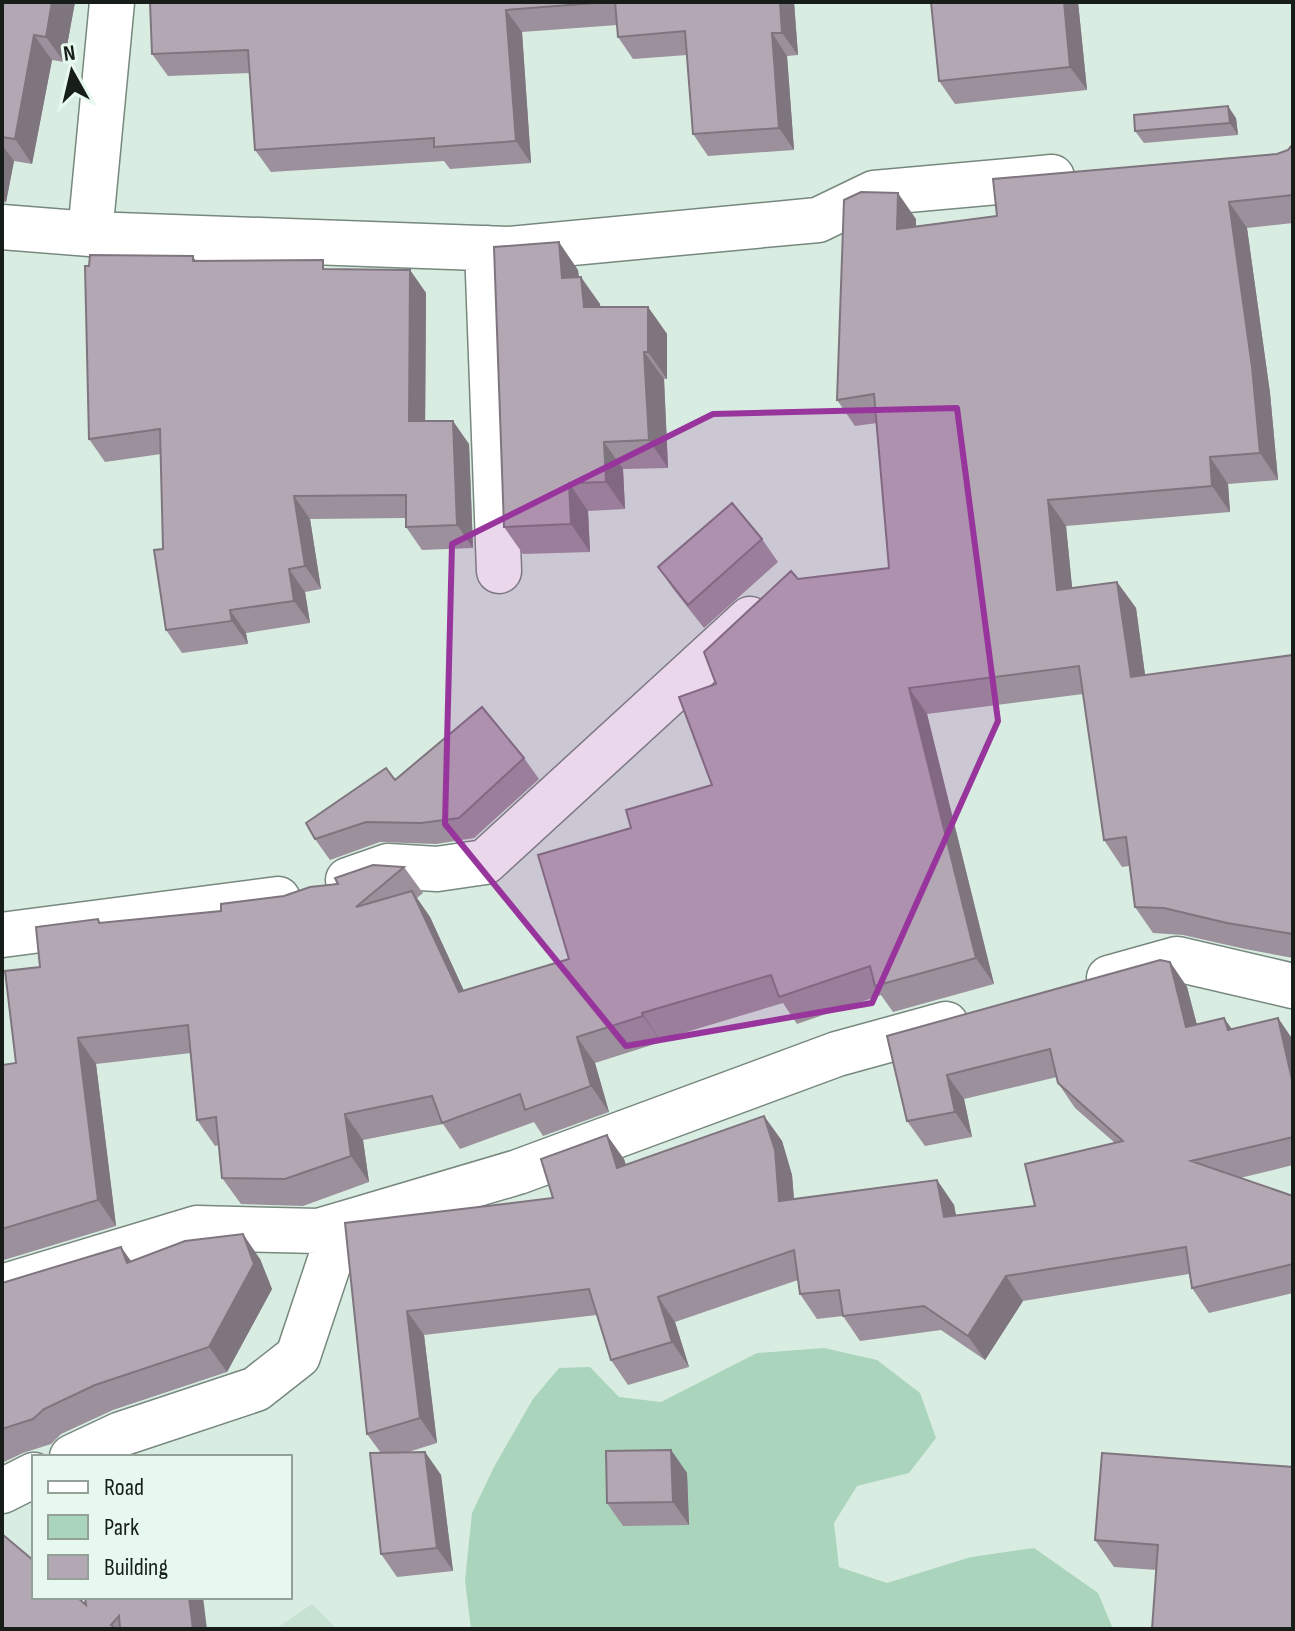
<svg xmlns="http://www.w3.org/2000/svg" width="1295" height="1631" font-family="'Sofia Sans Condensed',sans-serif">
<style>
.built{fill:#c7e1d2}
.green{fill:#aad4bc}
.lines{fill:none;stroke-linecap:round;stroke-linejoin:round}
.minor-casing{stroke:#77887e;stroke-width:47}
.minor{stroke:#fff;stroke-width:44}
.wall{fill:#9b909b}
.shaded-wall{fill:#7e757e}
.building{fill:#b4a7b4;stroke:#7e757e;stroke-width:2}
.marked{fill:#98359c;fill-opacity:0.2;stroke:#98359c;stroke-width:6;stroke-linejoin:round}
</style>
<rect width="100%" height="100%" fill="#d9ece1"/>
<path class="built" d="M 312,1604 L 337,1629 L 275,1629 Z"/>
<path class="green" d="M 824,1348 L 877,1360 L 920,1393 L 936,1438 L 909,1473 L 857,1486 L 834,1523 L 839,1567 L 887,1583 L 971,1557 L 1034,1548 L 1098,1593 L 1113,1629 L 471,1629 L 465,1581 L 472,1513 L 494,1467 L 533,1399 L 559,1368 L 590,1367 L 619,1397 L 661,1402 L 757,1353 Z"/>
<g class="lines">
<g class="minor-casing">
<path id="minor" d="M 2,227 L 90,234 L 508,249 L 818,220 L 874,193 L 1052,177
M 90,234 L 112,2
M 487,248 L 499,571
M 348,880 L 388,866 L 437,869 L 485,862 L 750,619
M 2,935 L 278,899
M 1109,978 L 1177,959 L 1293,986
M 2,1287 L 197,1228 L 318,1231 L 342,1224 L 518,1172 L 837,1054 L 946,1024
M 72,1457 L 121,1434 L 256,1389 L 298,1356 L 342,1224
M 2,1491 L 34,1475"/>
</g>
<use href="#minor" class="minor"/>
</g>
<path class="wall" d="M 2,2 L 75,2 L 64,62 L 52,60 L 32,164 L 14,161 L 6,202 L 2,203 Z
M 150,2 L 794,2 L 798,55 L 787,56 L 794,150 L 708,156 L 693,134 L 687,55 L 633,59 L 618,37 L 617,25 L 522,32 L 531,163 L 450,169 L 444,161 L 271,172 L 255,150 L 250,73 L 168,76 L 152,54 Z
M 931,2 L 1078,2 L 1087,90 L 955,104 L 939,81 Z
M 1236,118 L 1238,135 L 1144,143 L 1135,131 Z
M 1293,144 L 1293,223 L 1247,228 L 1270,393 L 1278,480 L 1228,484 L 1230,512 L 1066,526 L 1072,588 L 1117,582 L 1136,608 L 1145,675 L 1293,655 L 1293,958 L 1245,949 L 1183,935 L 1153,933 L 1135,907 L 1129,866 L 1122,867 L 1104,840 L 1083,694 L 927,714 L 994,984 L 893,1012 L 881,995 L 797,1024 L 783,1003 L 660,1040 L 661,1042 L 595,1063 L 609,1112 L 543,1136 L 534,1122 L 460,1149 L 443,1124 L 363,1140 L 369,1182 L 303,1206 L 241,1204 L 222,1178 L 219,1145 L 215,1146 L 197,1120 L 191,1053 L 96,1064 L 116,1226 L 4,1260 L 2,1257 L 2,1065 L 16,1063 L 40,967 L 98,919 L 101,923 L 221,911 L 404,867 L 423,893 L 417,898 L 430,917 L 464,991 L 569,959 L 631,828 L 712,785 L 716,684 L 798,579 L 889,568 L 877,423 L 855,426 L 837,400 L 916,219 L 916,226 L 997,216 L 1277,154 L 1288,150 Z
M 193,256 L 196,261 L 329,269 L 410,270 L 426,293 L 425,421 L 469,444 L 473,548 L 422,550 L 406,527 L 406,518 L 310,519 L 321,589 L 305,592 L 310,623 L 246,633 L 248,644 L 182,653 L 166,630 L 161,454 L 105,462 L 89,439 Z
M 578,270 L 579,277 L 600,304 L 600,307 L 648,307 L 667,334 L 667,379 L 664,379 L 668,468 L 623,469 L 625,509 L 588,511 L 590,552 L 523,554 L 504,527 Z
M 762,539 L 778,562 L 704,628 L 674,590 L 658,567 Z
M 524,758 L 539,779 L 474,838 L 436,844 L 380,842 L 330,860 L 315,839 L 395,780 Z
M 1170,962 L 1187,987 L 1197,1025 L 1232,1029 L 1278,1018 L 1293,1040 L 1293,1165 L 1240,1178 L 1293,1196 L 1293,1293 L 1209,1313 L 1192,1288 L 1189,1274 L 1023,1301 L 985,1360 L 941,1330 L 860,1341 L 843,1316 L 817,1319 L 800,1294 L 798,1280 L 675,1322 L 689,1367 L 628,1385 L 611,1360 L 597,1315 L 424,1335 L 437,1443 L 405,1453 L 425,1452 L 441,1475 L 453,1571 L 397,1577 L 381,1554 L 381,1453 L 367,1434 L 345,1223 L 553,1198 L 624,1159 L 626,1165 L 764,1116 L 782,1141 L 792,1175 L 794,1199 L 937,1180 L 954,1205 L 956,1216 L 1035,1206 L 1115,1143 L 1075,1108 L 1058,1083 L 1057,1077 L 964,1099 L 972,1137 L 925,1146 L 907,1121 L 887,1036 Z
M 260,1259 L 272,1289 L 227,1372 L 113,1410 L 61,1434 L 51,1444 L 23,1453 L 2,1463 L 2,1283 L 131,1261 Z
M 671,1450 L 687,1473 L 689,1525 L 623,1526 L 607,1503 Z
M 1293,1467 L 1157,1570 L 1114,1567 L 1095,1540 Z
M 86,1605 L 207,1629 L 2,1629 Z"/>
<path class="shaded-wall" d="M 52,2 L 75,2 L 64,62 L 46,37 Z
M 780,2 L 794,2 L 798,55 L 782,33 Z
M 1064,2 L 1078,2 L 1087,90 L 1070,67 Z
M 506,10 L 522,32 L 531,163 L 516,141 Z
M 772,33 L 787,56 L 794,150 L 779,128 Z
M 34,35 L 52,60 L 32,164 L 15,139 Z
M 1228,106 L 1236,118 L 1238,135 L 1230,123 Z
M 2,145 L 14,161 L 6,202 L 2,196 Z
M 898,193 L 916,219 L 915,255 L 897,229 Z
M 1229,202 L 1247,228 L 1270,393 L 1278,480 L 1260,453 Z
M 559,242 L 578,270 L 581,306 L 562,278 Z
M 410,270 L 426,293 L 425,444 L 409,421 Z
M 581,277 L 600,304 L 603,334 L 584,307 Z
M 648,307 L 667,334 L 667,379 L 648,352 Z
M 644,352 L 664,379 L 668,468 L 649,440 Z
M 453,421 L 469,444 L 473,548 L 457,525 Z
M 604,442 L 623,469 L 625,509 L 606,482 Z
M 1210,457 L 1228,484 L 1230,512 L 1212,486 Z
M 569,483 L 588,511 L 590,552 L 571,524 Z
M 294,496 L 310,519 L 321,589 L 305,566 Z
M 1048,500 L 1066,526 L 1075,616 L 1057,590 Z
M 289,569 L 305,592 L 310,623 L 294,601 Z
M 1117,582 L 1136,608 L 1149,704 L 1131,677 Z
M 230,610 L 246,633 L 248,644 L 232,621 Z
M 909,688 L 927,714 L 994,984 L 976,958 Z
M 412,891 L 430,917 L 477,1019 L 459,992 Z
M 1170,962 L 1187,987 L 1204,1052 L 1186,1027 Z
M 642,1013 L 660,1040 L 661,1042 L 643,1016 Z
M 1224,1018 L 1242,1043 L 1228,1030 Z
M 1278,1018 L 1293,1040 L 1293,1084 Z
M 577,1037 L 595,1063 L 609,1112 L 591,1086 Z
M 78,1038 L 96,1064 L 116,1226 L 98,1200 Z
M 947,1075 L 964,1099 L 972,1137 L 955,1112 Z
M 345,1114 L 363,1140 L 369,1182 L 351,1156 Z
M 764,1116 L 782,1141 L 792,1175 L 796,1225 L 779,1201 Z
M 607,1135 L 624,1159 L 634,1192 L 617,1168 Z
M 937,1180 L 954,1205 L 961,1242 L 944,1217 Z
M 243,1234 L 260,1259 L 272,1289 L 227,1372 L 209,1347 Z
M 121,1247 L 139,1272 L 127,1263 Z
M 1006,1276 L 1023,1301 L 985,1360 L 968,1336 Z
M 658,1297 L 675,1322 L 689,1367 L 672,1342 Z
M 407,1311 L 424,1335 L 437,1443 L 420,1418 Z
M 671,1450 L 687,1473 L 689,1525 L 673,1502 Z
M 425,1452 L 441,1475 L 453,1571 L 437,1548 Z
M 189,1597 L 203,1597 L 207,1629 L 193,1629 Z"/>
<path class="building" d="M 2,2 L 52,2 L 46,37 L 34,35 L 15,139 L 2,137 Z
M 150,2 L 608,2 L 506,10 L 516,141 L 434,147 L 434,138 L 255,150 L 248,50 L 152,54 Z
M 615,2 L 780,2 L 782,33 L 772,33 L 779,128 L 693,134 L 685,31 L 618,37 Z
M 931,2 L 1064,2 L 1070,67 L 939,81 Z
M 1228,106 L 1230,123 L 1135,131 L 1134,115 Z
M 1293,144 L 1293,195 L 1229,202 L 1252,367 L 1260,453 L 1210,457 L 1212,486 L 1048,500 L 1057,590 L 1117,582 L 1131,677 L 1293,655 L 1293,934 L 1227,923 L 1164,908 L 1135,907 L 1126,837 L 1104,840 L 1079,666 L 909,688 L 976,958 L 875,986 L 870,966 L 779,997 L 771,975 L 642,1013 L 643,1016 L 577,1037 L 591,1086 L 525,1110 L 520,1094 L 442,1123 L 432,1096 L 345,1114 L 351,1156 L 285,1179 L 222,1178 L 216,1117 L 197,1120 L 188,1025 L 78,1038 L 98,1200 L 2,1229 L 2,1065 L 16,1063 L 5,971 L 40,967 L 36,927 L 98,919 L 99,923 L 221,911 L 221,904 L 284,896 L 310,887 L 338,884 L 335,878 L 373,865 L 404,867 L 356,907 L 412,891 L 459,992 L 569,959 L 538,855 L 631,828 L 626,810 L 712,785 L 679,697 L 716,684 L 704,652 L 791,571 L 798,579 L 889,568 L 874,394 L 837,400 L 844,200 L 861,192 L 898,193 L 897,229 L 997,216 L 993,179 L 1277,154 L 1288,150 Z
M 559,242 L 562,278 L 581,277 L 584,307 L 648,307 L 648,352 L 644,352 L 649,440 L 604,442 L 606,482 L 569,483 L 571,524 L 504,527 L 494,247 Z
M 90,255 L 193,256 L 193,261 L 323,260 L 323,269 L 410,270 L 409,421 L 453,421 L 457,525 L 406,527 L 406,495 L 294,496 L 305,566 L 289,569 L 294,601 L 230,610 L 232,621 L 166,630 L 154,550 L 163,549 L 160,429 L 89,439 L 85,266 L 89,266 Z
M 732,503 L 762,539 L 688,605 L 658,567 Z
M 482,707 L 524,758 L 459,818 L 421,823 L 366,822 L 315,839 L 306,823 L 386,768 L 395,780 Z
M 1160,960 L 1170,962 L 1186,1027 L 1224,1018 L 1228,1030 L 1278,1018 L 1293,1084 L 1293,1137 L 1191,1161 L 1293,1196 L 1293,1264 L 1192,1288 L 1186,1247 L 1006,1276 L 968,1336 L 924,1306 L 843,1316 L 839,1290 L 800,1294 L 794,1250 L 658,1297 L 672,1342 L 611,1360 L 589,1289 L 407,1311 L 420,1418 L 367,1434 L 345,1223 L 553,1198 L 541,1159 L 607,1135 L 617,1168 L 764,1116 L 775,1150 L 779,1201 L 937,1180 L 944,1217 L 1035,1206 L 1025,1164 L 1123,1141 L 1058,1083 L 1050,1049 L 947,1075 L 955,1112 L 907,1121 L 887,1036 Z
M 243,1234 L 254,1264 L 209,1347 L 95,1385 L 44,1409 L 33,1419 L 2,1429 L 2,1283 L 121,1247 L 127,1263 L 185,1241 Z
M 671,1450 L 673,1502 L 607,1503 L 606,1451 Z
M 425,1452 L 437,1548 L 381,1554 L 370,1453 Z
M 1102,1453 L 1293,1467 L 1293,1629 L 1152,1629 L 1158,1545 L 1095,1540 Z
M 2,1534 L 34,1561 L 34,1597 L 77,1597 L 86,1605 L 85,1597 L 189,1597 L 193,1629 L 120,1629 L 119,1616 L 111,1625 L 116,1629 L 2,1629 Z"/>
<path class="marked" d="M 957,408 L 998,721 L 872,1003 L 626,1046 L 445,824 L 452,544 L 713,414 Z"/>
<rect width="1295" height="1631" fill="none" stroke="#171e1a" stroke-width="8"/>
<rect x="32" y="1455" width="260" height="144" fill="#e7f9ee" stroke="#94a199" stroke-width="2"/>
<rect x="48" y="1481" width="40" height="12" fill="#ffffff" stroke="#94a199" stroke-width="2"/>
<text x="104" y="1495" font-size="24" fill="#171e1a">Road</text>
<rect x="48" y="1515" width="40" height="24" fill="#aad4bc" stroke="#94a199" stroke-width="2"/>
<text x="104" y="1535" font-size="24" fill="#171e1a">Park</text>
<rect x="48" y="1555" width="40" height="24" fill="#b4a7b4" stroke="#94a199" stroke-width="2"/>
<text x="104" y="1575" font-size="24" fill="#171e1a">Building</text>
<g transform="translate(72 72) rotate(352)" stroke="#e7f9ee" stroke-width="6" paint-order="stroke">
<path d="M0-6L14 30L0 20L-14 30Z" fill="#171e1a"/>
<text y="-12" font-size="22" font-weight="bold" text-anchor="middle" fill="#171e1a">N</text>
</g>
</svg>
